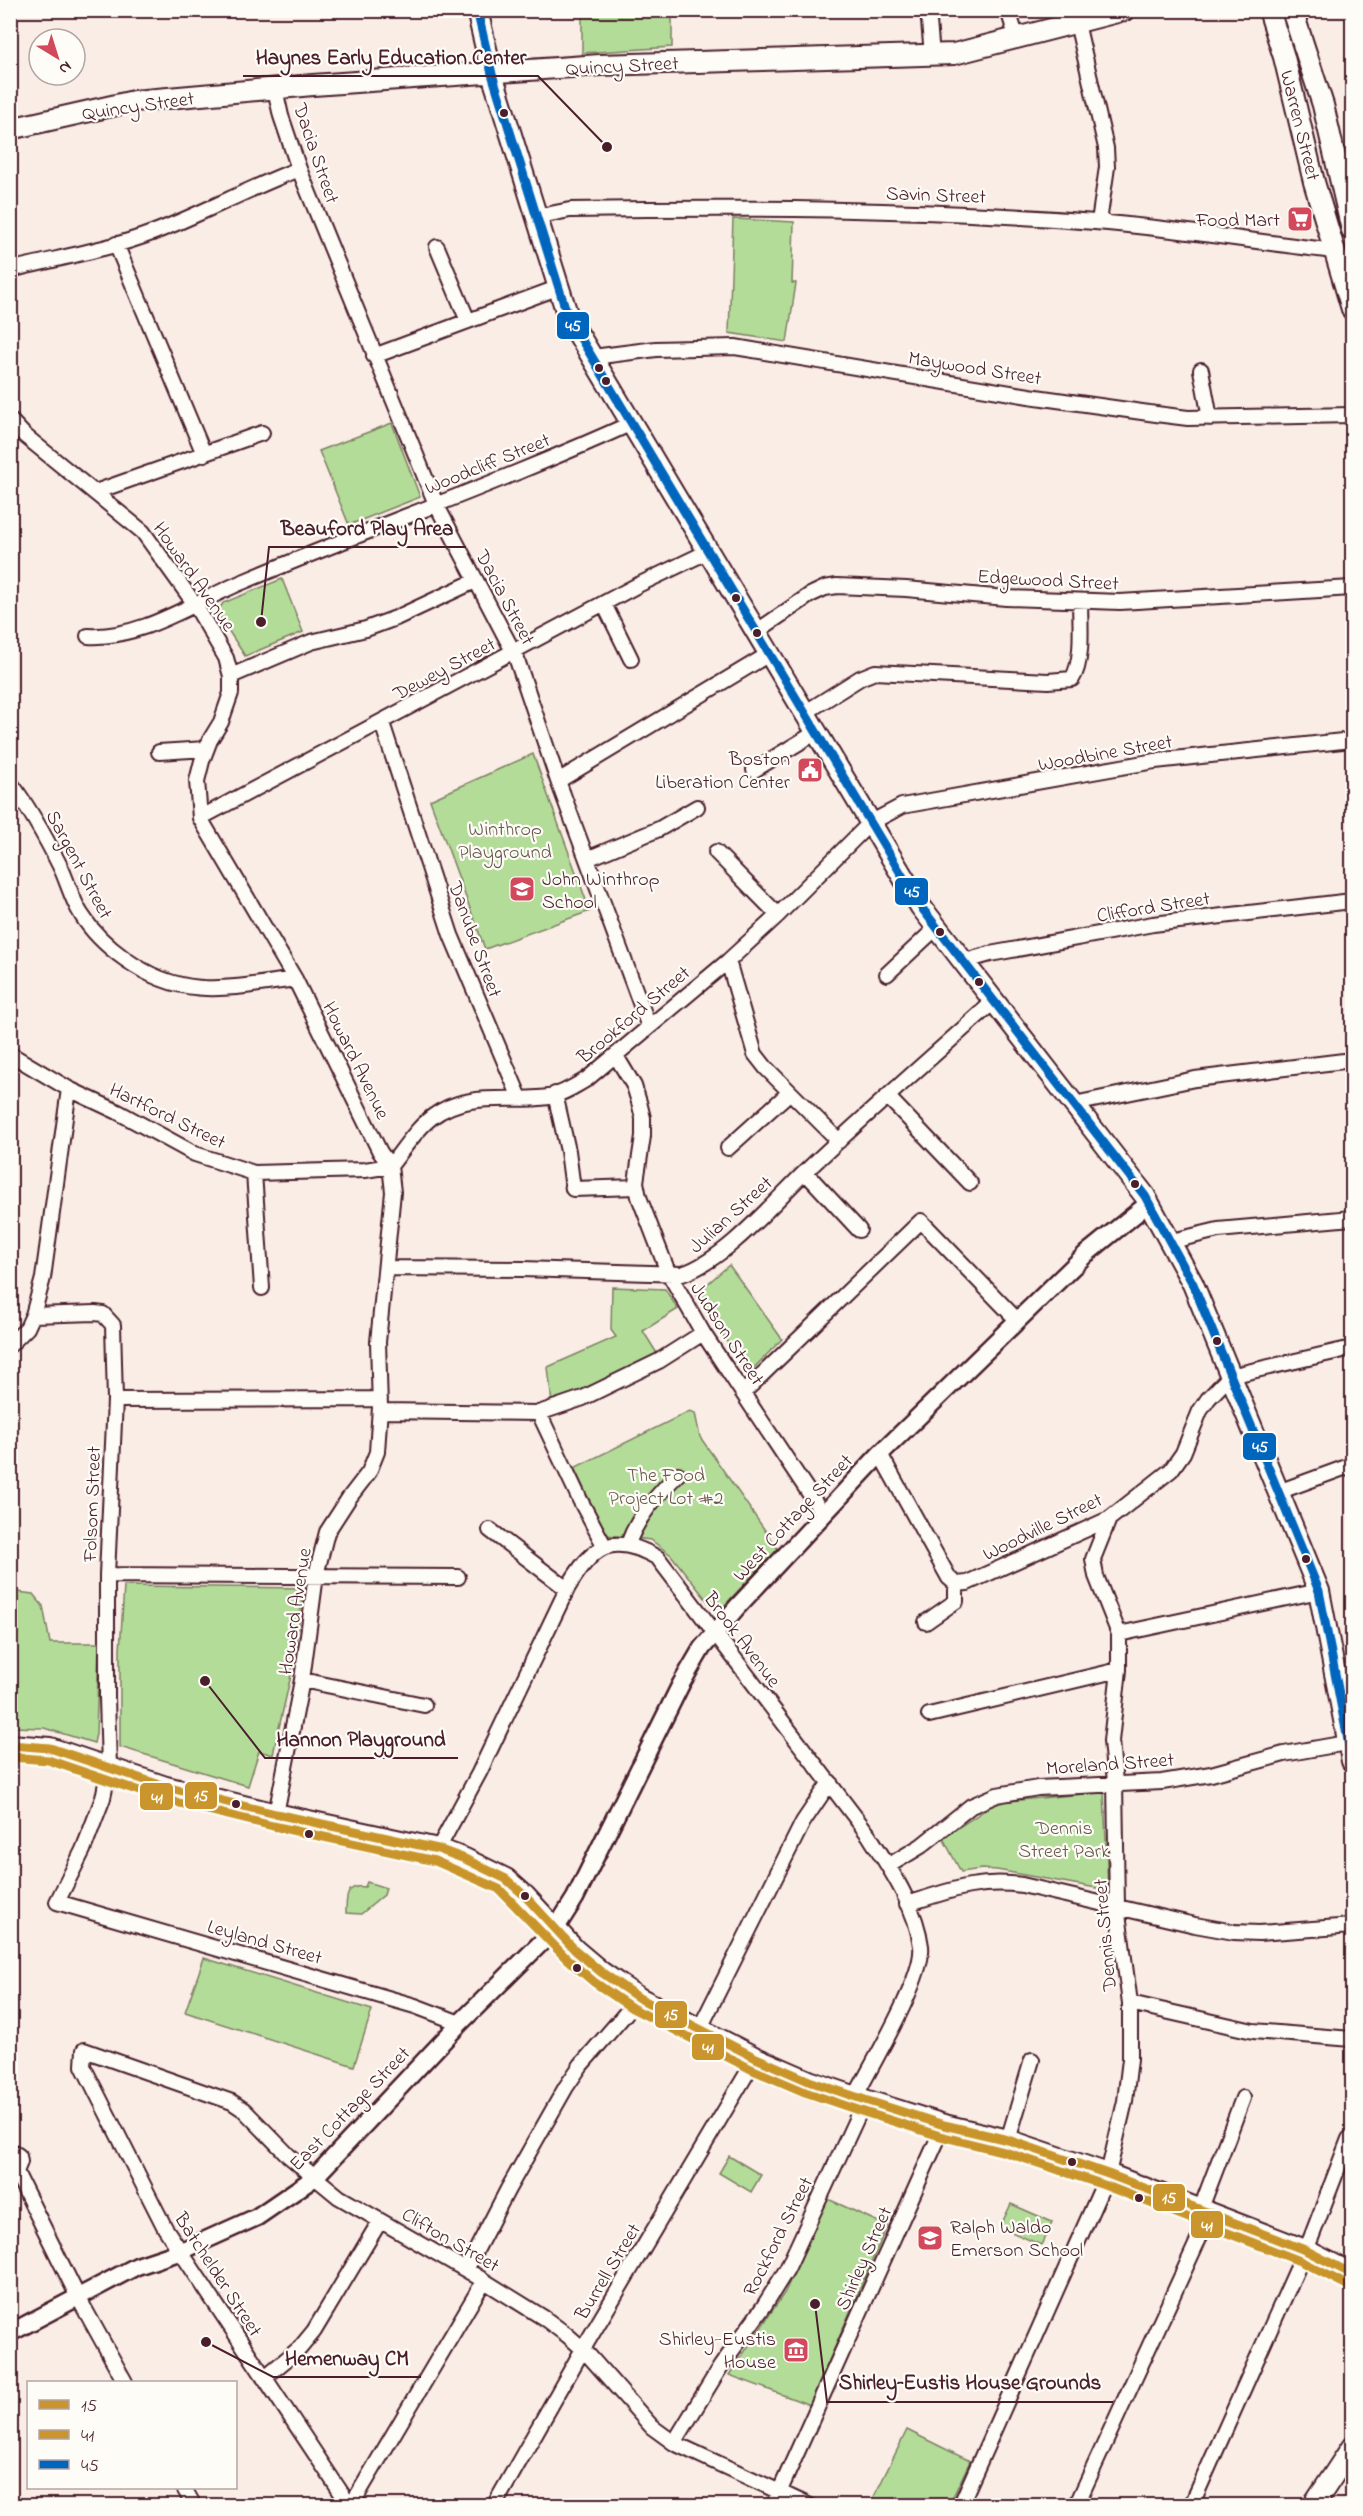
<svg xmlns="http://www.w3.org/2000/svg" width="1363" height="2516" font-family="'Indie Flower',sans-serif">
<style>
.green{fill:#b3dc99;stroke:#7e7e62;stroke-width:1.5}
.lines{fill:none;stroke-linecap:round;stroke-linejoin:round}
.minor-casing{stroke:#4a1f2b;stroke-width:18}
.tertiary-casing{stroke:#4a1f2b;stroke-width:21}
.secondary-casing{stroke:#4a1f2b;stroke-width:24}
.minor{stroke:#fdfcf7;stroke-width:14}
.tertiary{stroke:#fdfcf7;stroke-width:16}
.secondary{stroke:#fdfcf7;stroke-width:20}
.bus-1-casing{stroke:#fdfcf7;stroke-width:14}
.bus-2-casing{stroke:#fdfcf7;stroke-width:14}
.bus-3-casing{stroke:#fdfcf7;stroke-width:14}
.bus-1{stroke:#c9952c;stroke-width:9}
.bus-2{stroke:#c9952c;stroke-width:9}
.bus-3{stroke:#0065bd;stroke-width:9}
.bus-dot{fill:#4a1f2b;stroke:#fdfcf7;stroke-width:2}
.labels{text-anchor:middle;stroke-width:4.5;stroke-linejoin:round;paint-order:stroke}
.street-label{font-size:20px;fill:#4a1f2b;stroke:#fdfcf7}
.poi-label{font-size:20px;fill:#4a1f2b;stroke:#fdfcf7;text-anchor:end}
.park-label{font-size:20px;fill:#6a584c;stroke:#fdfcf7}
.leader{fill:none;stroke:#4a1f2b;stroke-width:2}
.callout-dot{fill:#4a1f2b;stroke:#fdfcf7;stroke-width:2}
.callout-label{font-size:21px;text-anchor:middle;font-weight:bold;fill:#4a1f2b;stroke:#fdfcf7;stroke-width:4.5;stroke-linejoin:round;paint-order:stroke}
.line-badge{stroke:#fdfcf7;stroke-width:2}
.badge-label{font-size:16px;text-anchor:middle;font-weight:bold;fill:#fff}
</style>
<rect width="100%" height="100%" fill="#f9ede6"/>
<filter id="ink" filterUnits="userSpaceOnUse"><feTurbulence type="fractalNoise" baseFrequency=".0167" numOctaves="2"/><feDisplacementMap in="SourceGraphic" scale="12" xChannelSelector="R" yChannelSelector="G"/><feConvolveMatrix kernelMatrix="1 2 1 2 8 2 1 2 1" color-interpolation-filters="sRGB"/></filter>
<g filter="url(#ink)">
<path class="green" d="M 582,11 L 672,11 L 672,47 L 582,53 Z
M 733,219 L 794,222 L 792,283 L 796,283 L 787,342 L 729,333 Z
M 392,423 L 420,497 L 349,525 L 319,451 Z
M 282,579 L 303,632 L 245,656 L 217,613 L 223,603 Z
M 533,754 L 590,911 L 485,949 L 430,800 Z
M 729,1265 L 782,1339 L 748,1374 L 696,1294 Z
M 612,1287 L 665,1289 L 678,1309 L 643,1331 L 658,1355 L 552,1404 L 548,1367 L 616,1337 L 611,1330 Z
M 690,1411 L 695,1413 L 700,1437 L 778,1549 L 717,1613 L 671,1555 L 651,1540 L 606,1535 L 574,1468 Z
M 124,1586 L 304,1588 L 292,1671 L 275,1745 L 273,1755 L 259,1751 L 248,1786 L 120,1747 L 120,1650 Z
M 10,1591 L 33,1594 L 43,1606 L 50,1643 L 99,1643 L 96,1734 L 94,1743 L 44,1728 L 11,1727 Z
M 1104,1792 L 1108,1890 L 997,1870 L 982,1869 L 961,1872 L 943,1838 L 997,1802 Z
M 367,1882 L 386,1888 L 384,1895 L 361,1914 L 346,1913 C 346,1898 346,1884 365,1887 Z
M 204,1958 L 372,2010 L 354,2066 L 185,2012 Z
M 729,2156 L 761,2175 L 751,2192 L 719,2173 Z
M 828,2199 L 887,2226 L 810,2405 L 729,2375 L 785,2292 Z
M 1011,2204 L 1052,2222 L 1041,2245 L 1000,2227 Z
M 907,2430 L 970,2461 L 949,2505 L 870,2505 Z"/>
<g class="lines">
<g class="minor-casing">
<path id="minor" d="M 928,10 L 932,55
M 1008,10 L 1017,39
M 1074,10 L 1106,148 L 1107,167 L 1099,222
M 275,89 L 281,116 L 299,169 L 436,504 L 516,657 L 558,781 L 649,1027
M 535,217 L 570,210 C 745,207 920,208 1095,222 C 1175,228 1255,242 1334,251
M 116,244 L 204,454
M 437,247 L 468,321
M 10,270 C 57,258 107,250 152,233 C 202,214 249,188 299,169
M 374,356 L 557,288
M 593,357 L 656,349 L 735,347 L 1029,396 L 1156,414 L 1188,418 L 1352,415
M 1201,370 L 1210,418
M 10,420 L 24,435 L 143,532 L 194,603 L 226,658 L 231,676 L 231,693 L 221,722 L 210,740 L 202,761 L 197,781 L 200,818 L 295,979 L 380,1152 L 390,1166 L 393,1192 L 378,1342 L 380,1407 L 377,1452 L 369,1472 L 349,1498 L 327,1532 L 316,1575 L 302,1680 L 276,1814
M 95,492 L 262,433
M 604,604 L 631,659
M 756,632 L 810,595 L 825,588 L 837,586 L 906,589 L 1006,598 L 1120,602 L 1352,588
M 88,636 C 143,639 195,601 245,581 C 373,527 505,481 632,423
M 231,676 L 311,642 L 366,629 L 396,618 L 475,581
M 803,714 L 860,678 L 875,672 L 1048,681 L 1072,679 C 1084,661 1080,622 1080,601
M 382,723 L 451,935 L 520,1098
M 159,752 L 206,749
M 754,770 L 815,733
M 558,781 L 769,654
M 10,782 C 30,809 46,838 61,868 C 68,883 72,900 81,914 C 92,932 108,947 125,959 C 183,1001 230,988 295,979
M 200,818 L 636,586 L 707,552
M 716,852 L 778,915
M 587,859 L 659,829 L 697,807
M 728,961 L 755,1054 L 766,1068 L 839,1141
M 962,962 L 990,954 L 1153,924 L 1352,901
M 887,974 L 936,928
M 10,1054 L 69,1089 L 118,1112 L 195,1154 L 254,1173 L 365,1170 L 390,1166 C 403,1150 415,1130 432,1117 C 467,1090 509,1103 549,1097 C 563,1094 575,1086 587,1079 L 728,961 L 778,915 L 870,823 L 902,806 L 1155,761 L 1352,740
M 616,1056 L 634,1086 L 639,1102 L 643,1118 L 643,1136 L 636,1182 L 639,1197 L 668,1272 L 703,1333 L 823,1514
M 555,1094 L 568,1151 L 573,1189 L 637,1187
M 888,1097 L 970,1183
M 1074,1104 L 1195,1079 L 1352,1060
M 728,1148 L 790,1092
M 805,1172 L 859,1230
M 254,1173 L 262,1288
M 1172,1241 L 1218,1230 L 1352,1218
M 387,1268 L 522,1269 L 682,1274 C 725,1260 771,1205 804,1173 C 865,1115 930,1059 993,1002
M 33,1315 L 95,1313 L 103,1314 L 113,1325 L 115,1400 L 107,1575 L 107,1697 L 109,1768 L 103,1798 L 83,1850 L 57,1902 L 415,2006 L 460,2023
M 10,1345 L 27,1328 L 33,1315 L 43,1278 L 69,1089
M 744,1392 L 921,1221 L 1017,1320
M 115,1400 L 380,1399
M 380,1411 L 539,1413 L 583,1398 L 659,1361 L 703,1333
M 539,1413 L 580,1500 L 605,1547
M 880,1454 L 949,1578 L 956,1584 L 967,1583 L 1109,1519 L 1171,1470 L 1183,1453 L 1200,1411 L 1208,1399 L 1230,1376 L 1352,1348
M 1278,1492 L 1352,1465
M 490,1530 L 567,1589
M 628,1544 C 638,1516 657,1495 678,1474
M 107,1575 L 458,1577
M 926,1622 L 956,1601 L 956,1584
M 1119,1634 L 1319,1591
M 302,1680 L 424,1705
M 929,1715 L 1119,1670
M 438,1849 L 479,1773 L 567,1589 C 592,1546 611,1531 658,1558 L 868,1834 C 889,1867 916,1906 921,1946 C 925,1976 871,2066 855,2097
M 888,1866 L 921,1846 L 971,1806 L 997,1795 L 1038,1788 L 1162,1782 L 1211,1774 L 1284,1754 L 1352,1742
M 907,1904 C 949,1891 977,1879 1022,1885 L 1195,1925 L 1234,1932 L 1259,1933 L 1352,1926
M 1130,2003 L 1253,2031 L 1352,2039
M 700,2028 L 803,1822 L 830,1782
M 1008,2140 L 1032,2060
M 10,2150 L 19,2156 L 20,2162 L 16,2172 L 78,2297 L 125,2382
M 1201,2208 L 1243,2098
M 466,2270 L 508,2189 L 566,2087 L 581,2065 L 639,1998
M 264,2378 L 300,2348 L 314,2331 L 380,2221
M 674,2443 L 721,2366 L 764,2306 L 787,2269 L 865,2100
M 184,2488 L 194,2506
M 350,2506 L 165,2228 L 83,2066 L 84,2050 L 232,2102 L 244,2110 L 289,2156 L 339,2197 L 473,2274 L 544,2318 L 567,2335 L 583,2349 L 652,2427 L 674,2443 L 810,2506
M 351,2506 L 484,2281
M 494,2506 L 583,2349 L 756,2058
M 773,2506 L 944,2125
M 960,2506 L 1108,2174 L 1125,2101 L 1130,2059 L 1130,2003 L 1117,1906 L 1115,1782 L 1111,1741 L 1119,1670 L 1119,1634 L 1096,1576 L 1093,1559 L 1109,1519
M 1076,2506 L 1211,2212
M 1191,2506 L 1311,2238 L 1349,2139"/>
</g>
<g class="tertiary-casing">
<path id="tertiary" d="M 10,2333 L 137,2266 L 179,2252 L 257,2217 L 314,2178 L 460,2023 L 556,1928 L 575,1898 L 681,1684 L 702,1648 L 738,1606 L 880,1454 L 1086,1254 L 1149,1203"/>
</g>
<g class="secondary-casing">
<path id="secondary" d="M 477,10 L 492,74 L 568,317 L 921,907 L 1145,1196 L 1193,1284 L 1319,1591 L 1352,1761
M 1269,10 L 1284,57 L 1314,182 L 1352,309
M 1292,10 L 1323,105 L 1352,230
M 10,129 L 134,101 L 313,85 L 600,65 L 954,54 L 1125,10
M 10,1745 L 50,1748 L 166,1787 L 276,1814 L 438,1849 L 465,1859 L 506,1879 L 525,1896 L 575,1950 L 601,1972 L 639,1998 L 756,2058 L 809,2081 L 865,2100 L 944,2125 L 1008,2140 L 1108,2174 L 1305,2250 L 1352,2274
M 1313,2506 L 1352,2447"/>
</g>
<use href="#minor" class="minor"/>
<use href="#tertiary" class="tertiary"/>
<use href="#secondary" class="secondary"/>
<g class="bus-1-casing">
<path id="bus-1" d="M 10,1745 L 50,1748 L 166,1787 L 276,1814 L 438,1849 L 465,1859 L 506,1879 L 525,1896 L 575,1950 L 601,1972 L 639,1998 L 756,2058 L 809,2081 L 865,2100 L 944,2125 L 1008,2140 L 1108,2174 L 1305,2250 L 1352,2274"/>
</g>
<g class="bus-2-casing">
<path id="bus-2" d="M 10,1757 L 48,1760 L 163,1799 L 273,1826 L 435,1861 L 499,1889 L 567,1959 L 594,1982 L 632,2008 L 751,2069 L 805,2092 L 861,2111 L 940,2136 L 1005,2152 L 1104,2185 L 1300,2261 L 1347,2285"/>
</g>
<g class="bus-3-casing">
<path id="bus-3" d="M 477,10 L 492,74 L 568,317 L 921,907 L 1145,1196 L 1193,1284 L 1319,1591 L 1352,1761"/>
</g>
<use href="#bus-1" class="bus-1"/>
<use href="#bus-2" class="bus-2"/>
<use href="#bus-3" class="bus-3"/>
</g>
</g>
<defs>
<g id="supermarket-square" transform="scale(1.35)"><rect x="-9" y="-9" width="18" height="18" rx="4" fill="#d1495b" stroke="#fdfcf7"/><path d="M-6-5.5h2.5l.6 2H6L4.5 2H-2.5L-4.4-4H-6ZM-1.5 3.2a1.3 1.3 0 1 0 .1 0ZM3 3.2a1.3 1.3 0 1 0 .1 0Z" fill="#fff"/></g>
<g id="civic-square" transform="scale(1.35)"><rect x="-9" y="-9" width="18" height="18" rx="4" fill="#d1495b" stroke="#fdfcf7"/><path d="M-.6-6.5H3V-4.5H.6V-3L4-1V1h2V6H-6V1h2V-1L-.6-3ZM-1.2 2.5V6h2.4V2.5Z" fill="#fff"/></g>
<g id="school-square" transform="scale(1.35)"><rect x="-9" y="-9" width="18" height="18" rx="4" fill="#d1495b" stroke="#fdfcf7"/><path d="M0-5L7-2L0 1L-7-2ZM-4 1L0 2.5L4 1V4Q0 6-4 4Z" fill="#fff"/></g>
<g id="museum-square" transform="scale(1.35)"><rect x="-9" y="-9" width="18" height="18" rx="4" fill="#d1495b" stroke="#fdfcf7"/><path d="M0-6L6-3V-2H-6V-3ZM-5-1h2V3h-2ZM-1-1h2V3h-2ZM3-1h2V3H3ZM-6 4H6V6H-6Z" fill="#fff"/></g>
</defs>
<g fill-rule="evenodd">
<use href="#supermarket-square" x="1300" y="219"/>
<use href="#civic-square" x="810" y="770"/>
<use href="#school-square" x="522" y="889"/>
<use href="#school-square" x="930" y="2238"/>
<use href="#museum-square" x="796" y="2350"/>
</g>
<g class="bus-dot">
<circle cx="504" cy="113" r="5"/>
<circle cx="599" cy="368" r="5"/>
<circle cx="606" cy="381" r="5"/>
<circle cx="736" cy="598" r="5"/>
<circle cx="757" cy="633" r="5"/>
<circle cx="940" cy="932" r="5"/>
<circle cx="979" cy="982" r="5"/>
<circle cx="1135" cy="1184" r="5"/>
<circle cx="1217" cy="1341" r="5"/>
<circle cx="1306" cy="1559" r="5"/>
<circle cx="236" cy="1804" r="5"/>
<circle cx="309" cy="1834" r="5"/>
<circle cx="525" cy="1896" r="5"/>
<circle cx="577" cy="1968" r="5"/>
<circle cx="1072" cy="2162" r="5"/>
<circle cx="1139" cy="2198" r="5"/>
</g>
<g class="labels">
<g class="street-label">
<text transform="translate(622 65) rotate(-3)" y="7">Quincy Street</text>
<text transform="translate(138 105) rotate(-8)" y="7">Quincy Street</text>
<text transform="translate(1301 125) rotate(76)" y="7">Warren Street</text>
<text transform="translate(317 153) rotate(71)" y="7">Dacia Street</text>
<text transform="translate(936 194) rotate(2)" y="7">Savin Street</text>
<text transform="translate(975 367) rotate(9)" y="7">Maywood Street</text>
<text transform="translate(487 463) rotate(-22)" y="7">Woodcliff Street</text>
<text transform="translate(195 576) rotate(55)" y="7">Howard Avenue</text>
<text transform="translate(1048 579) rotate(3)" y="7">Edgewood Street</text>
<text transform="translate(506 597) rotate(62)" y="7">Dacia Street</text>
<text transform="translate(444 668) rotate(-28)" y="7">Dewey Street</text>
<text transform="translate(1105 752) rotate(-10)" y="7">Woodbine Street</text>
<text transform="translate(80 864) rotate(62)" y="7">Sargent Street</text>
<text transform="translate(1153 906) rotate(-9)" y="7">Clifford Street</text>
<text transform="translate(476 939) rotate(70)" y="7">Danube Street</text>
<text transform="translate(633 1014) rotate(-40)" y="7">Brookford Street</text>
<text transform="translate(357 1060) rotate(64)" y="7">Howard Avenue</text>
<text transform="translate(168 1115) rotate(26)" y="7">Hartford Street</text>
<text transform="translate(730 1214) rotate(-42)" y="7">Julian Street</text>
<text transform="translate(728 1333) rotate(57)" y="7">Judson Street</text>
<text transform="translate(91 1504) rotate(-88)" y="7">Folsom Street</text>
<text transform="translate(792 1517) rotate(-47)" y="7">West Cottage Street</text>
<text transform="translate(1042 1526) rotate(-26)" y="7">Woodville Street</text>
<text transform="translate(294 1611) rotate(-81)" y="7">Howard Avenue</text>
<text transform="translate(743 1639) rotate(53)" y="7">Brook Avenue</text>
<text transform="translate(1110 1763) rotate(-4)" y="7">Moreland Street</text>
<text transform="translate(1104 1935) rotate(-95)" y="7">Dennis Street</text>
<text transform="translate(265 1941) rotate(16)" y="7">Leyland Street</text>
<text transform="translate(349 2108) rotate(-46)" y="7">East Cottage Street</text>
<text transform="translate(777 2236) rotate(-63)" y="7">Rockford Street</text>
<text transform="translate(451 2239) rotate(30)" y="7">Clifton Street</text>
<text transform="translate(863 2258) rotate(-66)" y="7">Shirley Street</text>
<text transform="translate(607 2271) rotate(-59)" y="7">Burrell Street</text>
<text transform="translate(219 2274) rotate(57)" y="7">Batchelder Street</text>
</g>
<g class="poi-label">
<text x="1280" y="226">Food Mart</text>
<text x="790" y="765">Boston<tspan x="790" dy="23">Liberation Center</tspan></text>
<text x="542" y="885" text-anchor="start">John Winthrop<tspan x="542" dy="23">School</tspan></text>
<text x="950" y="2233" text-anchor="start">Ralph Waldo<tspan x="950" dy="23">Emerson School</tspan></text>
<text x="776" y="2345">Shirley-Eustis<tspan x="776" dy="23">House</tspan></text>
</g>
<g class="park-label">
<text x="505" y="835">Winthrop<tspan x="505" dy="23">Playground</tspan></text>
<text x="666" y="1481">The Food<tspan x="666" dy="23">Project Lot #2</tspan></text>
<text x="1064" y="1834">Dennis<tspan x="1064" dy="23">Street Park</tspan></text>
</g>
</g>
<path class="leader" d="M607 147L538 76H243M261 622L269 547H466M205 1681L265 1758H458M206 2342L273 2377H421M815 2304L827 2402H1113"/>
<g class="callout-dot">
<circle cx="607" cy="147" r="6"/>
<circle cx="261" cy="622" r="6"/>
<circle cx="205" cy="1681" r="6"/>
<circle cx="206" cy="2342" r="6"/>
<circle cx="815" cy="2304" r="6"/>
</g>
<g class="callout-label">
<text x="391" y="64">Haynes Early Education Center</text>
<text x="367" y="535">Beauford Play Area</text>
<text x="361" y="1746">Hannon Playground</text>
<text x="347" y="2365">Hemenway CM</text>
<text x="970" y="2389">Shirley–Eustis House Grounds</text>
</g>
<g class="line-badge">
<rect x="556" y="311" width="34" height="29" rx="6" fill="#0065bd"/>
<rect x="894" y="877" width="35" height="29" rx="6" fill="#0065bd"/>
<rect x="1242" y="1432" width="35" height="29" rx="6" fill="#0065bd"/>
<rect x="184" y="1781" width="34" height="29" rx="6" fill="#c9952c"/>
<rect x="139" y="1782" width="35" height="29" rx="6" fill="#c9952c"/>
<rect x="654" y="2000" width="34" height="29" rx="6" fill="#c9952c"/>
<rect x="691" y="2033" width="34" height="28" rx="6" fill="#c9952c"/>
<rect x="1152" y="2183" width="34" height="29" rx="6" fill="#c9952c"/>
<rect x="1190" y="2210" width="34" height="29" rx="6" fill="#c9952c"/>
</g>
<g class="badge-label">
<text x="573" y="331">45</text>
<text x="912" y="897">45</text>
<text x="1260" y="1452">45</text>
<text x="201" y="1801">15</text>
<text x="157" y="1803">41</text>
<text x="671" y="2020">15</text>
<text x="708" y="2053">41</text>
<text x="1169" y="2203">15</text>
<text x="1207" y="2231">41</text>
</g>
<rect width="1363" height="2516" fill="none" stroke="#fdfcf7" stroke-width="36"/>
<rect x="18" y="18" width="1327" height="2480" fill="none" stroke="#4a1f2b" stroke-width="2" filter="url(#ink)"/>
<rect x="27" y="2381" width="210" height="108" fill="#fdfcf7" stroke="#b5a4a5" stroke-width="1.5"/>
<rect x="39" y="2400" width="30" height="9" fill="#c9952c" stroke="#b5a4a5" stroke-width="1.5"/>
<text x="81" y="2411" font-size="18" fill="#4a1f2b">15</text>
<rect x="39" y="2430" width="30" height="9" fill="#c9952c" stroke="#b5a4a5" stroke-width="1.5"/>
<text x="81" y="2441" font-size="18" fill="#4a1f2b">41</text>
<rect x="39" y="2460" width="30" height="9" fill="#0065bd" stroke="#b5a4a5" stroke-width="1.5"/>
<text x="81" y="2471" font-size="18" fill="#4a1f2b">45</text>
<g transform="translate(57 57) rotate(142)"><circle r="28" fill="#fdfcf7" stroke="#b5a4a5" stroke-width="1.5"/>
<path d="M0-4.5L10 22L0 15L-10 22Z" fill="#d1495b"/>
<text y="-9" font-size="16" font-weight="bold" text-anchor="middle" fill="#4a1f2b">N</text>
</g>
</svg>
